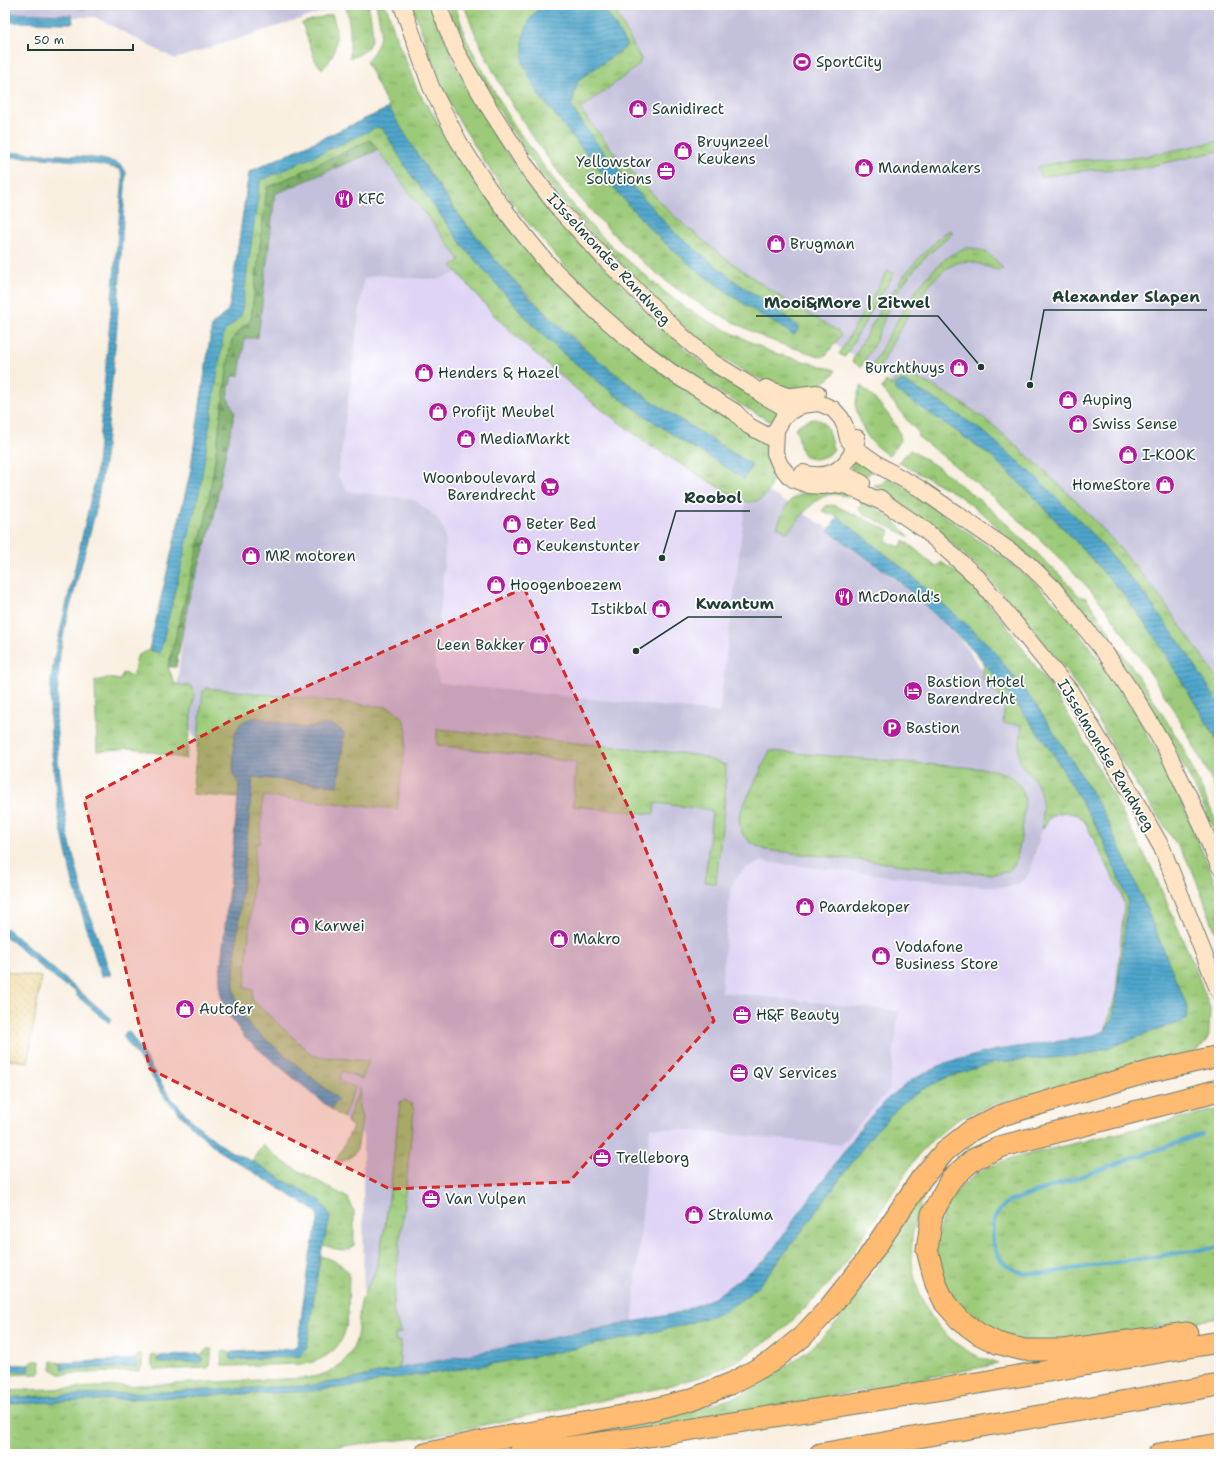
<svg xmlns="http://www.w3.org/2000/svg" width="1224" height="1459" font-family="'Shantell Sans',sans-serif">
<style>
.built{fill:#dfd4f5}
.industrial{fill:#c3c0db;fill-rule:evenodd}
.grass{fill:url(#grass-tufts);stroke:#5e8456;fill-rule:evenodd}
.forest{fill:url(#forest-firs);stroke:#4e764e}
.sand{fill:url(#sand-dots);stroke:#868c69}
.water{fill:url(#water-rules);stroke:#377280}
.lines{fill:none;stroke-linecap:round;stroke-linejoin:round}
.stream{stroke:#4fa6cc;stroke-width:4}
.secondary-casing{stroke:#6b7b71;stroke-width:18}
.motorway-casing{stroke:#6b7b71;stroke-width:23}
.secondary{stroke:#ffe4c6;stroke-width:16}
.motorway{stroke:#febb71;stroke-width:21}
.marked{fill:#d62828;fill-opacity:0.2;stroke:#d62828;stroke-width:3;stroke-dasharray:8 5;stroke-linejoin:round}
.labels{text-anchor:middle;stroke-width:3.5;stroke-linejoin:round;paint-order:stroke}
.poi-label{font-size:15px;fill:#1f3d34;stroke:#fff;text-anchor:start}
.street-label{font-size:15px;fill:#1f3d34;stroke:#fff}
.leader{fill:none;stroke:#1f3d34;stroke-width:1.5}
.callout-dot{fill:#1f3d34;stroke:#fff;stroke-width:1.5}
.callout-label{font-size:16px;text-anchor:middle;font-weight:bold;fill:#1f3d34;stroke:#fff;stroke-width:3.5;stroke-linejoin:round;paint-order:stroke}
</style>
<defs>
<pattern id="grass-tufts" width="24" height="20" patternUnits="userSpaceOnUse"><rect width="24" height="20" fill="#9cca79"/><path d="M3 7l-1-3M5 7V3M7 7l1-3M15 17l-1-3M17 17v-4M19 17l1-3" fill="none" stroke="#7fa564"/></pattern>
<pattern id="forest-firs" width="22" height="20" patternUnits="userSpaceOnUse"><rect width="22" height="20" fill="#7dae69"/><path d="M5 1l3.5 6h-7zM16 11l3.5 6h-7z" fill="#668f57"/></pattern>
<pattern id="sand-dots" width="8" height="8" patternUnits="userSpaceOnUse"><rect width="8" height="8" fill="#eeda9e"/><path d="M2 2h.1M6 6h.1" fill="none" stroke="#ccbc89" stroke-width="1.8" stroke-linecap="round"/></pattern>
<pattern id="water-rules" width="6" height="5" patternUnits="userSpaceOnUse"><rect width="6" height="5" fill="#4fa6cc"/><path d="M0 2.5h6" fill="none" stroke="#4188a6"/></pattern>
</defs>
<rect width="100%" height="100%" fill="#fff"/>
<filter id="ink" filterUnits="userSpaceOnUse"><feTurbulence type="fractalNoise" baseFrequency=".025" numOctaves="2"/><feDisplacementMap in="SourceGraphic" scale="8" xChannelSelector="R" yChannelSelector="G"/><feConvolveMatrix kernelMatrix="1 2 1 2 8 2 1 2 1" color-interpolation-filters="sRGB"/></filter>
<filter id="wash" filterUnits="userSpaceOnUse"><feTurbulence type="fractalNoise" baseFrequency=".012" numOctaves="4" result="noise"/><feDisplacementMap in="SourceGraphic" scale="16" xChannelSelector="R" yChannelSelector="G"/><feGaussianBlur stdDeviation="0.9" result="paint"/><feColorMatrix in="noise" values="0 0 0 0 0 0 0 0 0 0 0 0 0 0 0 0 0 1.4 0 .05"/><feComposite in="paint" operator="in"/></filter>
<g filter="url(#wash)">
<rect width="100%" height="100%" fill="#f9efe1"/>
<path class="built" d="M 484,260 L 746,499 L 719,712 L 449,684 L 439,682 L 435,668 L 446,545 L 416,501 L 407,498 L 348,491 L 338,477 L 364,279 L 376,275 L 436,280 Z
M 1065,812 L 1078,814 L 1085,822 L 1121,893 L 1124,906 L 1116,993 L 1105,1031 L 1088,1037 L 995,1050 L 945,1063 L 864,1124 L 765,1260 L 714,1298 L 678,1313 L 635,1322 L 633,1319 L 650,1126 L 841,1145 L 889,1090 L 899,1011 L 721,992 L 730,895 L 732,886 L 736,877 L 743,870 L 752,865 L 762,862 L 770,863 L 980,886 L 1035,859 L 1042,830 L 1048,820 L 1055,814 Z"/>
<path class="industrial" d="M 5,5 L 344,5 L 175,59 L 95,17 L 5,17 Z
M 524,5 L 1219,5 L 1219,738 L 1062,547 L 893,394 L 888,375 L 834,344 L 785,335 L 573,166 Z
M 382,120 L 484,260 L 462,271 L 436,280 L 376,275 L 364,279 L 338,477 L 348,491 L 407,498 L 416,501 L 436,517 L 444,530 L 446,545 L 435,668 L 439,682 L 449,684 L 719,712 L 746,498 L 756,484 L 832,531 L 895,579 L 960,639 L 1088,819 L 1125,898 L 1141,1028 L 941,1118 L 756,1313 L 364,1406 L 363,1135 L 224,1012 L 243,800 L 174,710 L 219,330 L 280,165 ZM 1065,812 L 1078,815 L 1085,822 L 1121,893 L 1124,906 L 1116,993 L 1105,1031 L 1088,1037 L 996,1050 L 945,1063 L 912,1080 L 887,1099 L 864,1124 L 765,1260 L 714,1298 L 678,1313 L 635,1322 L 633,1319 L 650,1127 L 841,1145 L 889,1090 L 899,1011 L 721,992 L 730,895 L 732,886 L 736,878 L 743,870 L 752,865 L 762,862 L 770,863 L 980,886 L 1006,887 L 1017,885 L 1025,879 L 1031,870 L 1042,830 L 1048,820 L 1055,814 Z"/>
<path class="grass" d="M 81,5 L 150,5 L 81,9 Z
M 346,5 L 368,5 C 373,28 379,50 350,58 L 350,29 Z
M 376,5 L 386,5 L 396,37 L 418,91 L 479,186 L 539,262 L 762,439 C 777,460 779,510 741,501 L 647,443 L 589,400 L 524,344 L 493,314 L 452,266 L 460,260 L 370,140 L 267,188 L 251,320 L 236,334 L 231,343 L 214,467 L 206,517 L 168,667 L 175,684 L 191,686 L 193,688 L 194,693 L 186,759 L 132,748 L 97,751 L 95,681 L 109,678 L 120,680 L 123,673 L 133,676 L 137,656 L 149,650 L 190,473 L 212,326 L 229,310 L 249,172 L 389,108 L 366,61 C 384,42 382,29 376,5 ZM 383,129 L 423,163 L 460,216 L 497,262 L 545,312 L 599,361 L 637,390 L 662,408 L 752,465 L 744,479 L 715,460 L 679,439 L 618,397 L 560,351 L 532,324 L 466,250 L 409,172 Z
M 412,5 L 432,5 L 455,64 L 465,84 L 505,150 L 538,196 L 560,223 L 688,352 L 707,367 L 779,411 L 771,422 L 694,378 L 658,353 L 614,316 L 564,265 L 522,216 L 484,161 L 454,112 L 438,76 Z
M 446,5 L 455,5 L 467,41 L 493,89 L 516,128 L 565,195 L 589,224 L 617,251 L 666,293 L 686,308 L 710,322 L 771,352 L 835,370 L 836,371 C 825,388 797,393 778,388 C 773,386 767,382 762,380 C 746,372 729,364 715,353 C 688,334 665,308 642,285 C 605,248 568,211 537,168 C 501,117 469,63 446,5 Z
M 464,5 L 541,5 L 530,19 L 523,63 L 538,94 L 625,201 L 655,234 L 695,269 L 744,304 L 794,335 L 799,328 L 776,309 L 736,282 L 676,234 L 634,188 L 594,140 L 571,106 L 578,80 L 625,47 L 626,44 L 603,5 L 612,5 L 641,59 L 638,66 L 580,109 L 620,160 L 675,217 L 721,255 L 756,280 L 787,301 L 838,331 L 841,335 L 827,354 L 822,357 C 805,351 789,347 773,341 C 763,338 754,332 745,328 C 726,318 705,308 687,296 C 593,232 502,112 464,5 Z
M 332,14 C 339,33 338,56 322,69 L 315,60 L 302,23 Z
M 1219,141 L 1219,151 L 1137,169 L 1088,170 L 1042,177 L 1037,167 L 1066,161 L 1141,157 Z
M 950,230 L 952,231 L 952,234 L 923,259 L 898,290 L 890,304 L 875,343 L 861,367 L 852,361 C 875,320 896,278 931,246 C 937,240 943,234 950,230 Z
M 967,248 C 983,248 995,257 1003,269 C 992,274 977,256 957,263 C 924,275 892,345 875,375 L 869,372 C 888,337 927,256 967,248 Z
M 888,270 L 894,274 L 877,301 L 845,357 L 839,354 Z
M 902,372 L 906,372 C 928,384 952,395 972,410 C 990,422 1007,437 1023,452 C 1087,507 1144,571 1191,641 C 1197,649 1217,676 1219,684 C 1220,690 1219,699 1219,705 L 1143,592 L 1103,546 L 1072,513 L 985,433 L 941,403 L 903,381 L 898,382 C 896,384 894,388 897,391 L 952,428 L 992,457 L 1037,500 L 1122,592 L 1155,637 L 1219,743 L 1219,796 C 1194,742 1164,691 1129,642 C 1120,628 1110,613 1099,600 C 1086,584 1070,569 1055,554 C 1012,511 965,473 917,436 L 919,433 L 910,424 L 882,388 L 886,381 L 892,385 L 898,375 Z
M 861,386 C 872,394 900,425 901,439 L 889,456 C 873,445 866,438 860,420 C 857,414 855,407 856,401 C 857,396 859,391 861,386 Z
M 813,419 C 831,419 828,438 834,450 C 825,459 805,465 801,449 C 798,441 800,435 795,428 L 803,422 Z
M 910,450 L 939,468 L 993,511 L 1066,581 L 1079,596 L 1086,598 L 1110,632 L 1110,635 L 1148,691 L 1182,746 L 1219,827 L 1219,841 L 1195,788 L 1168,736 L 1138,687 L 1085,611 L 1046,570 L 1013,543 L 986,516 L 955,493 L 898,462 Z
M 858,456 L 879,470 L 869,473 L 864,479 L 850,469 Z
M 890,477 L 1002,557 L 1034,582 L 1070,619 L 1111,677 L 1137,716 L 1157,752 L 1179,796 L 1210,870 L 1219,894 L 1219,941 L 1195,877 L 1187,860 L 1124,766 L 1097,718 L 1061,663 L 983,571 L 932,526 L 874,485 L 881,484 Z
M 839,489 L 852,496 C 845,497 839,494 833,494 C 814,496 800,519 789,531 L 786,532 L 777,526 C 781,518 784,508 790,501 C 800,490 825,490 839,489 Z
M 863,500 L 891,518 L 910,537 L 862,513 L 859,510 Z
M 831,505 L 836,506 L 890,531 L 886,541 L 900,547 L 904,540 L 936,567 L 941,562 L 968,580 L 1004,622 L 1051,688 L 1079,732 L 1153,871 L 1195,967 L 1210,1008 L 1209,1036 L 1201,1048 L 1191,1054 L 1173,1059 L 995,1104 L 972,1113 L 955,1121 L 931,1141 L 914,1161 L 844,1265 L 822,1291 L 792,1321 L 777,1334 L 736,1362 L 712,1373 L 665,1387 L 426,1437 L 268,1454 L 5,1454 L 5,1404 L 312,1391 L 369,1384 L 384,1379 L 435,1373 L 527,1358 L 632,1337 L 679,1326 L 702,1319 L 747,1296 L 760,1284 L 798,1236 L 873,1134 L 900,1105 L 921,1090 L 948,1077 L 995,1062 L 1087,1055 L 1183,1021 L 1186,1019 L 1188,1009 L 1137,886 L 1103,812 L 1075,765 L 1035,704 L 989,645 L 904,569 L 838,517 L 822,511 L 826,506 Z
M 984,663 L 1022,711 L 1054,755 L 1100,833 L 1128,900 L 1117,996 L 1112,1020 L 1105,1031 L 1116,993 L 1124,906 L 1121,893 L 1085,822 L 1078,815 L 1065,812 L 1055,814 L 1048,820 L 1042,830 C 1043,812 1044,794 1034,779 C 1031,773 1022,768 1020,762 C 1017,751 1021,737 1022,725 L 1003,723 L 1005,703 L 982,677 Z
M 207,688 L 387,707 C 400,712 405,719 407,732 L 397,809 L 263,796 L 260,843 L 256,843 L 255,853 L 245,988 L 253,990 L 252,1000 L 313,1056 L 369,1061 L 362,1079 L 342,1071 L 339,1081 L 355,1087 L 343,1118 L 331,1109 L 338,1099 L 253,1029 C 235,1008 233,996 234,969 L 253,777 L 338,786 L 344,733 L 318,725 C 301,732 278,723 260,718 L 239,783 L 238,798 L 192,794 L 203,691 Z
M 437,729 L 697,755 L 726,765 L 725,798 L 716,883 L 705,882 L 712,810 L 655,803 L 654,814 L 573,806 L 576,762 L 437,745 Z
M 770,751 L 987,769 C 1005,772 1021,779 1025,798 C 1025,811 1020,860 1012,868 C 1006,874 995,873 988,874 L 765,850 C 747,841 739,837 739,815 Z
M 360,1088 L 359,1107 L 362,1118 L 357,1150 L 350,1158 L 343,1161 L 336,1161 L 353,1127 L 347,1122 Z
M 405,1100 L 411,1104 L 414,1110 L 393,1307 L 395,1318 L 401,1333 L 396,1333 L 395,1341 L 401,1341 L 399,1369 L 382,1372 L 358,1378 L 308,1386 L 5,1398 L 5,1391 L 305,1378 C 323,1376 338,1370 349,1355 C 362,1337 356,1318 362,1299 C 365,1288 373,1279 376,1268 C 390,1214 393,1157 400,1102 Z
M 1219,1109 L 1219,1318 L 1100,1336 L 1054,1342 L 1001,1340 L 949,1300 L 935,1246 L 943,1214 L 954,1195 L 961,1186 L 978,1172 L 988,1167 L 1009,1159 Z
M 262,1145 L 285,1163 L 348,1198 L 354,1211 L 354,1246 C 345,1254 333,1248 323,1245 L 330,1218 L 327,1210 L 320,1200 L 283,1180 L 252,1161 Z
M 932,1180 C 924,1197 916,1213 913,1232 C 906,1273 923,1318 957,1344 C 969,1353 983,1359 998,1364 L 736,1415 L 531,1443 L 711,1405 L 736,1397 L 758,1386 L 809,1350 L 827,1333 L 854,1301 L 876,1269 L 919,1198 Z
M 321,1256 C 333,1260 344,1263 349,1276 C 347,1317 355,1351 306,1364 L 227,1366 L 222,1365 L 221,1353 L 224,1350 L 231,1352 L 230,1357 L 300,1356 Z
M 207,1349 L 212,1349 L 210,1366 L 207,1368 L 156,1370 L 152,1366 L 151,1355 L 155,1354 L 158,1358 L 158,1362 L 203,1359 L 200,1356 Z
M 138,1355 L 142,1355 L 142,1366 L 139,1371 L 60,1374 L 51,1369 L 52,1361 L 61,1363 L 61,1367 L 136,1363 L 134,1359 Z
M 34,1361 L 40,1361 L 41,1371 L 39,1374 L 5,1375 L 5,1371 L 29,1371 L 28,1365 Z"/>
<path class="forest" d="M 370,140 L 378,150 L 275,194 L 258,338 L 245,338 L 239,376 L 232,376 L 227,397 L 235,412 L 221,474 L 214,517 L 189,598 L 176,667 L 168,667 L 206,517 L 214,467 L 231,343 L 236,334 L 251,320 L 267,188 Z"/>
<path class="sand" d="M 5,971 L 41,977 L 28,1062 L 5,1059 Z"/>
<path class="water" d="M 541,5 L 603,5 L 626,44 L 625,48 L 578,80 L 571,106 L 594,140 L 634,188 L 676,234 L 736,282 L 776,309 L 799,328 L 794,335 L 744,304 L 695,269 L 655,234 L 625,201 L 538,94 L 523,63 L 523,37 L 530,19 Z
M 5,13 L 72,15 L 73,23 L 5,22 Z
M 389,108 C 405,133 419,159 436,183 C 480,248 538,312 599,361 C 619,378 641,394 662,408 C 692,428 722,446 752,465 L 744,479 L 715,460 L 679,439 L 618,397 L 560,351 L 532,324 L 466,250 L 409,172 L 383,129 L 378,127 L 260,181 L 241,316 L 224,332 L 200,489 L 160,653 L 149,650 L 190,474 L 212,325 L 229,310 L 249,172 Z
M 5,152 C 29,154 103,154 121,165 C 123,167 124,169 126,172 L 117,326 L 105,458 L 95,514 L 65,626 L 60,653 L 56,714 L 58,759 L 68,835 L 85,901 L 111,975 L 101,976 L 73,883 L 59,819 L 52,754 L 50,718 L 51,683 L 54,658 L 96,476 L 123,176 L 119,169 C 82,160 43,157 5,157 Z
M 903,381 L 941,403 L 985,433 L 1038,479 L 1072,513 L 1103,546 L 1149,601 L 1183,647 L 1214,696 L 1219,705 L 1219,743 L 1155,637 L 1122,592 L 1081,547 L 1037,500 L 992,457 L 952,428 L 895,390 L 895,387 L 898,382 Z
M 838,517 L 904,569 L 989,645 L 1035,704 L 1075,765 L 1103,812 L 1137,886 L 1188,1009 L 1186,1019 L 1183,1021 L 1087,1055 L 995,1062 L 948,1077 L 921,1090 L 900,1105 L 873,1134 L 798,1236 L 760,1284 L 747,1296 L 725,1311 L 702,1319 L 679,1326 L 632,1337 L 527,1358 L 435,1373 L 384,1379 L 369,1384 L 312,1391 L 5,1404 L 5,1398 L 308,1386 L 358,1378 L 382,1372 L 678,1313 L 714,1298 L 765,1260 L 864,1124 L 887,1099 L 912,1080 L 945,1063 L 996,1050 L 1088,1037 L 1105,1031 L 1112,1020 L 1117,996 L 1128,900 L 1100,833 L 1054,755 L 1022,711 L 984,663 L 975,652 L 894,577 L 828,531 Z
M 253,718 C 272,718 290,728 309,728 C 317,727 322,723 331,725 C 337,726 340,729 344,733 L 338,786 L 253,777 L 234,969 C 233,996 235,1008 253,1029 L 338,1099 L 331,1109 L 245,1038 L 225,1009 L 220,991 L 220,975 L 238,798 L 239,783 L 233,775 L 234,736 L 240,724 L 246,720 Z
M 5,928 L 6,928 L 112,1019 L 109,1023 L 77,996 L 76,992 L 68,986 L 64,986 L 5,936 Z
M 127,1031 L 130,1033 L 168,1094 L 193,1122 L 220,1144 L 232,1152 L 252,1161 L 283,1180 L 320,1200 L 327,1210 L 330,1218 L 319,1261 L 307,1348 L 300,1356 L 232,1360 L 230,1357 L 231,1352 L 292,1349 L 296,1346 L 298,1343 L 309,1258 L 318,1221 L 317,1212 L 218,1150 L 192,1127 L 165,1098 L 154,1080 L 123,1036 Z
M 198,1354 L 203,1359 L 201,1362 L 162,1363 L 158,1362 L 158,1358 L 160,1356 Z
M 134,1359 L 136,1363 L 136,1367 L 62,1369 L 61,1363 Z
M 5,1364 L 28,1365 L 29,1371 L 5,1371 Z"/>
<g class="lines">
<path class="stream" d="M 1202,1134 L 1008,1202 C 1003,1207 997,1211 995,1218 C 989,1237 994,1260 1013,1269 C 1023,1274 1035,1274 1046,1273 L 1219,1247"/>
</g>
</g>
<g filter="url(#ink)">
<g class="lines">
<g class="secondary-casing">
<path id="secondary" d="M 402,5 L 431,87 L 459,142 L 489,189 L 517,226 L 548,264 L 595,310 L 628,339 L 671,372 L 735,412 L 749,426 L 775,440
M 438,5 L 456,51 L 486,103 L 527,167 L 559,209 L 606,260 L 681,335 L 712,362 L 748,384 L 764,396 L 791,411
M 766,388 L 787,396 L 792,396 L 817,393
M 837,471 L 862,483
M 803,473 C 832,481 851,466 857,438
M 880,498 L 888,505 L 925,530 L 978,578 L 1070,691 L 1120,774 L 1162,848 L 1219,992
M 888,505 L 848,486 L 836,484 L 823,486 L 809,485 L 795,480 L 789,476 L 780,465 L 775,453 L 776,430 L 783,418 L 791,411 L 802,405 L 819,403 L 833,409 L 841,418 L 845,426 L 848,439 L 855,448 L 885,469 L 919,488 L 1025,561 L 1053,588 L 1109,658 L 1138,702 L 1166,749 L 1194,807 L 1219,866"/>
</g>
<g class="motorway-casing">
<path id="motorway" d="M 1187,1333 L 1063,1350 L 1024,1350 L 997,1343 L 979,1334 L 960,1320 L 945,1303 L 936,1284 L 927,1250 L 932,1214 L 951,1179 L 974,1159 L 1003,1146 L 1219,1090
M 425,1454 L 478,1442 L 638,1413 L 690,1400 L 732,1383 L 772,1361 L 802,1337 L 829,1308 L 864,1264 L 921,1179 L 945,1151 L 972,1130 L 999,1116 L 1076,1093 L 1148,1072 L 1219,1056
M 519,1454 L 630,1439 L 883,1399 L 1219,1342
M 820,1454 L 1219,1385
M 1159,1454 L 1219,1444"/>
</g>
<use href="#secondary" class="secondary"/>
<use href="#motorway" class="motorway"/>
</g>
</g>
<path class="marked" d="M 524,588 L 632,815 L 714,1021 L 569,1182 L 390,1189 L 150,1069 L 84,799 L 230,721 Z"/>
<defs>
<g id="stadium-disc" transform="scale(1)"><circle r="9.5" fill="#b5179e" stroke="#fff"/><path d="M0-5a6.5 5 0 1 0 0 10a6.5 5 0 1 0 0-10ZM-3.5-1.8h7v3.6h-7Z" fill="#fff"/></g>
<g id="shop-disc" transform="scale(1)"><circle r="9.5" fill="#b5179e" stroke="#fff"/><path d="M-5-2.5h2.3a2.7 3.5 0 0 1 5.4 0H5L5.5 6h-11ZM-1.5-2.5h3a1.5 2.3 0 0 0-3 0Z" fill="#fff"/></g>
<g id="office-disc" transform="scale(1)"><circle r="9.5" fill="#b5179e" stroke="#fff"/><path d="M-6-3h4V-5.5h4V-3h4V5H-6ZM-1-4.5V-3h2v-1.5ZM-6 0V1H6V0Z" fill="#fff"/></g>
<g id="restaurant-disc" transform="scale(1)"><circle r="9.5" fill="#b5179e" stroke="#fff"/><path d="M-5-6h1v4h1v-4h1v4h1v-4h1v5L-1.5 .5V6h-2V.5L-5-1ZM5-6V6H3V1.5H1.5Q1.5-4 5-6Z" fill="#fff"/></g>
<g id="supermarket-disc" transform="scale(1)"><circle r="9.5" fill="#b5179e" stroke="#fff"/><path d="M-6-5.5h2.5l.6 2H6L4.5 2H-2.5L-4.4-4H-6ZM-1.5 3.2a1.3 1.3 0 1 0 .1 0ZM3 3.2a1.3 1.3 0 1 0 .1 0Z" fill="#fff"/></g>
<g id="hotel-disc" transform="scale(1)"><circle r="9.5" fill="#b5179e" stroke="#fff"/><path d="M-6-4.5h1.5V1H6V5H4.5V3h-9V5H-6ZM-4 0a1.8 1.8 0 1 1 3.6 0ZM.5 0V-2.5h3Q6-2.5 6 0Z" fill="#fff"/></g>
<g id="parking-disc" transform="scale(1)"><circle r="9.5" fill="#b5179e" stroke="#fff"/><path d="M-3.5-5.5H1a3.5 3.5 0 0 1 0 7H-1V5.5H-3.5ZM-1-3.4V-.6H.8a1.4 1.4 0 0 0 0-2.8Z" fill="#fff"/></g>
</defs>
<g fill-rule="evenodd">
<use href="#stadium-disc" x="802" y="62"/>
<use href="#shop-disc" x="638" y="109"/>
<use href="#shop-disc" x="683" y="151"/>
<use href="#shop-disc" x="864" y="168"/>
<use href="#office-disc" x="666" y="171"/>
<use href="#restaurant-disc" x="344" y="199"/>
<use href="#shop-disc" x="776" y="244"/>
<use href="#shop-disc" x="959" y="368"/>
<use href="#shop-disc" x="424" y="373"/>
<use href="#shop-disc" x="1068" y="400"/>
<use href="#shop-disc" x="438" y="412"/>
<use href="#shop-disc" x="1078" y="424"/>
<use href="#shop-disc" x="466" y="439"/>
<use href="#shop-disc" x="1128" y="455"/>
<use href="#shop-disc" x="1165" y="485"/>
<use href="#supermarket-disc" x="550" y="487"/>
<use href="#shop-disc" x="512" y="524"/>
<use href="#shop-disc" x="522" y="546"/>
<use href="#shop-disc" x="251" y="556"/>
<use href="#shop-disc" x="496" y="585"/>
<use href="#restaurant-disc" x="844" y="597"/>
<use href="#shop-disc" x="661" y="609"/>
<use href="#shop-disc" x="539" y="645"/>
<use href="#hotel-disc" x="913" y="691"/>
<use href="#parking-disc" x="892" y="728"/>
<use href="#shop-disc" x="805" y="907"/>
<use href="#shop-disc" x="300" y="926"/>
<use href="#shop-disc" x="559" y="939"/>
<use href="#shop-disc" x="881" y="956"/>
<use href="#shop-disc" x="185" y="1009"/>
<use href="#office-disc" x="742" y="1015"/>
<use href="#office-disc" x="739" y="1073"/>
<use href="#office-disc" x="602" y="1158"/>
<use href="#office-disc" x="431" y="1199"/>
<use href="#shop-disc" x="694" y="1215"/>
</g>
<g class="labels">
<g class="poi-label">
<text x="816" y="67">SportCity</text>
<text x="652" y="114">Sanidirect</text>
<text x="697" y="147">Bruynzeel<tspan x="697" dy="17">Keukens</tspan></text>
<text x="652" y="167" text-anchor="end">Yellowstar<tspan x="652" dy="17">Solutions</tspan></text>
<text x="878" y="173">Mandemakers</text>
<text x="358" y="204">KFC</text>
<text x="790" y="249">Brugman</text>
<text x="945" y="373" text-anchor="end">Burchthuys</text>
<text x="438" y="378">Henders &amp; Hazel</text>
<text x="1082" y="405">Auping</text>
<text x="452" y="417">Profijt Meubel</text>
<text x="1092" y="429">Swiss Sense</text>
<text x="480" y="444">MediaMarkt</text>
<text x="1142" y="460">I-KOOK</text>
<text x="536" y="483" text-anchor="end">Woonboulevard<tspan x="536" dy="17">Barendrecht</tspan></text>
<text x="1151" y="490" text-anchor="end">HomeStore</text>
<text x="526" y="529">Beter Bed</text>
<text x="536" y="551">Keukenstunter</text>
<text x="265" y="561">MR motoren</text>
<text x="510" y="590">Hoogenboezem</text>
<text x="858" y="602">McDonald's</text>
<text x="647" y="614" text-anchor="end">Istikbal</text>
<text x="525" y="650" text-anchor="end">Leen Bakker</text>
<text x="927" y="687">Bastion Hotel<tspan x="927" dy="17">Barendrecht</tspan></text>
<text x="906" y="733">Bastion</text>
<text x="819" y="912">Paardekoper</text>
<text x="314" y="931">Karwei</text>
<text x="573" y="944">Makro</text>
<text x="895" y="952">Vodafone<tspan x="895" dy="17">Business Store</tspan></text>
<text x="199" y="1014">Autofer</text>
<text x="756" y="1020">H&amp;F Beauty</text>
<text x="753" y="1078">QV Services</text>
<text x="616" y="1163">Trelleborg</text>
<text x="445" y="1204">Van Vulpen</text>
<text x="708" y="1220">Straluma</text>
</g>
<g class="street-label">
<text transform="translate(609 259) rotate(47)" y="5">IJsselmondse Randweg</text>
<text transform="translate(1106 755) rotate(59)" y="5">IJsselmondse Randweg</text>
</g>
</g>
<path class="leader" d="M1030 385L1044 310H1207M981 367L938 316H756M662 558L676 511H750M636 651L688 617H782"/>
<g class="callout-dot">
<circle cx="1030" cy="385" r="4"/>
<circle cx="981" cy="367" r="4"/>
<circle cx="662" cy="558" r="4"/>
<circle cx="636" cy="651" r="4"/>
</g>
<g class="callout-label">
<text x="1126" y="302">Alexander Slapen</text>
<text x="847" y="308">Mooi&amp;More | Zitwel</text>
<text x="713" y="503">Roobol</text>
<text x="735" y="609">Kwantum</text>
</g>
<rect width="1224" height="1459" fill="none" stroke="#fff" stroke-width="20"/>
<path d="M28 44v6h105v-6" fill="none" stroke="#1f3d34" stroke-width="2"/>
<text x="34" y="44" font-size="12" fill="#1f3d34" stroke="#ffffff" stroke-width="3" paint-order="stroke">50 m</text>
</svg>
